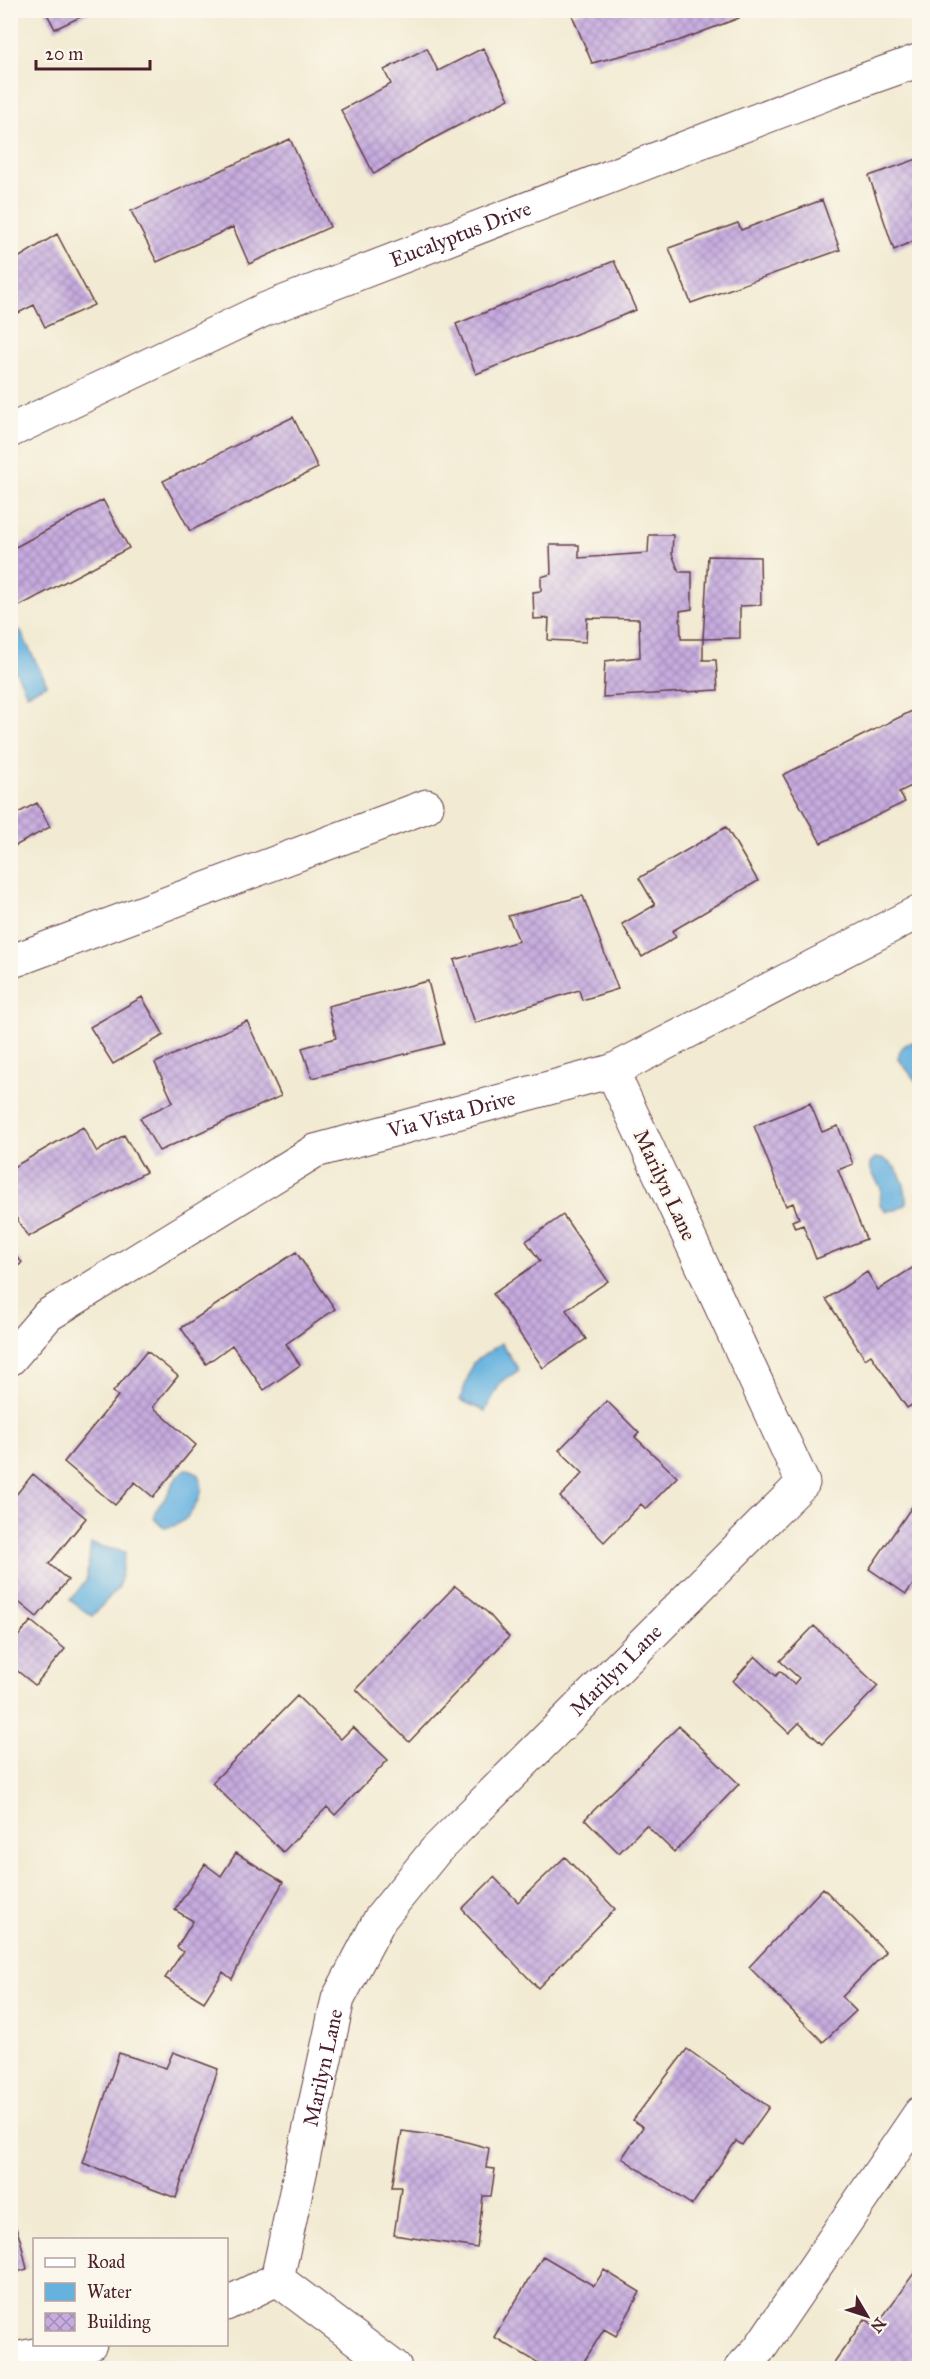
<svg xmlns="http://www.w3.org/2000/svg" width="930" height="2379" font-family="'IM FELL Great Primer',serif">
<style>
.water{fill:#66b2df;stroke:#586885;stroke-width:1.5}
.building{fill:url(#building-cross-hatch)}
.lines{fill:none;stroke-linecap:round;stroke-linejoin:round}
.minor-casing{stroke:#633d44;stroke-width:35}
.minor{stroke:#fff;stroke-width:33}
.labels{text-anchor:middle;stroke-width:4.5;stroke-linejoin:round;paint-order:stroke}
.street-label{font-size:21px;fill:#4a1f2b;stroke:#fbf7ec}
</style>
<defs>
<pattern id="building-cross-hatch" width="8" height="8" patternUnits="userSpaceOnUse" patternTransform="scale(1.5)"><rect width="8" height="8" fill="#c6acdf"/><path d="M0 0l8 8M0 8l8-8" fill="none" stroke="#a38bb5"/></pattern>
</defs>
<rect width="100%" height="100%" fill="#fbf7ec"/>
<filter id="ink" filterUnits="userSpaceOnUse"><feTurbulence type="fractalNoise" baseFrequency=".0167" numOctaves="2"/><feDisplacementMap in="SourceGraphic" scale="12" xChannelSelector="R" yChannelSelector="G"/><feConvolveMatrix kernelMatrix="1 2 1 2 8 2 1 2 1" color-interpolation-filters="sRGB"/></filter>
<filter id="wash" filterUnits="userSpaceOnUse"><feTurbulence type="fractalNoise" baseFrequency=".008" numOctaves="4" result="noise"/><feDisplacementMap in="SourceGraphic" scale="24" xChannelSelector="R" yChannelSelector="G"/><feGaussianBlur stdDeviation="1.35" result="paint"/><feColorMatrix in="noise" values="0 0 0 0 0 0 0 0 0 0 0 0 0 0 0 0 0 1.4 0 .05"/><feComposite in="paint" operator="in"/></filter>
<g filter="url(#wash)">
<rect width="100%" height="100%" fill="#f2ead2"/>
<path class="water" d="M 20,630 L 47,684 L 27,694 L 11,661 L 11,635 Z
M 913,1042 L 919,1045 L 919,1085 L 898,1058 C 900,1049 903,1044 913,1042 Z
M 875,1158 C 897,1159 907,1184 906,1204 L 896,1210 L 886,1211 L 880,1205 L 881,1188 L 872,1173 L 870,1163 Z
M 501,1343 L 519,1370 L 501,1382 L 485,1411 L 460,1400 L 473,1363 Z
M 186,1469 C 198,1469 201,1479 202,1490 C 196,1508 186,1527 165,1527 C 144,1517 158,1509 166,1497 C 172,1486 175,1477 186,1469 Z
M 91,1544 L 125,1552 L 119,1587 L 92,1616 L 70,1600 L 86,1581 Z"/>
<g id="blocks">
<path class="building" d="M 45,10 L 95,10 L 55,29 Z
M 584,10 L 736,10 L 739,18 L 678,41 L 592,63 L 572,15 Z
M 427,48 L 438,71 L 483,48 L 509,99 L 423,144 L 374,174 L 341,110 L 391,84 L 384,70 Z
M 290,139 L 330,227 L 249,264 L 233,227 L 157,262 L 131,211 Z
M 920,158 L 920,238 L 894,250 L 869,176 Z
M 822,200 L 840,250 L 691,303 L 669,248 L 738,223 L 741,230 Z
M 57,234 L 94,305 L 45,327 L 34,305 L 10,317 L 10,263 Z
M 614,261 L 636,310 L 476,374 L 456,324 Z
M 293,417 L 318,468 L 190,531 L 163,481 Z
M 103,500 L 129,548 L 10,611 L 10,550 Z
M 649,535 L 673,535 L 672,554 L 679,572 L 692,572 L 692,609 L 680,611 L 681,639 L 703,639 L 703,660 L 716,660 L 718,690 L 603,697 L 605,661 L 640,657 L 639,619 L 587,618 L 586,642 L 548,640 L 549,618 L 534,619 L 533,592 L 541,591 L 541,577 L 551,574 L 550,545 L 579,545 L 579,558 L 648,553 Z
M 708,556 L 760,557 L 761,605 L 740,606 L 740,638 L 703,639 Z
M 920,707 L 920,782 L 899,792 L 905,802 L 821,843 L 783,775 Z
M 37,803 L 50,827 L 15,846 L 10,838 L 10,817 Z
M 726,827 L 758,881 L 672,931 L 676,937 L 642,957 L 622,924 L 655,905 L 639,878 Z
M 583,896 L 618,989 L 582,1000 L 579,990 L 475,1023 L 454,960 L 519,941 L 508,916 Z
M 428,981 L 444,1044 L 312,1078 L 302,1048 L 336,1038 L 328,1006 Z
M 142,997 L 164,1035 L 113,1064 L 90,1027 Z
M 247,1021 L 281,1096 L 159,1151 L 140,1118 L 173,1102 L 155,1063 Z
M 810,1103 L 822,1132 L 838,1126 L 853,1164 L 838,1170 L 866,1239 L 816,1259 L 803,1225 L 795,1228 L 792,1221 L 799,1218 L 793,1203 L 786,1206 L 754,1126 Z
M 83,1127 L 97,1152 L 124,1135 L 146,1172 L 28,1237 L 10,1208 L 10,1169 Z
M 563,1215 L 608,1281 L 566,1310 L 586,1339 L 543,1368 L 493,1294 L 540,1261 L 526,1241 Z
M 10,1252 L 22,1262 L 10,1276 Z
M 296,1252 L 335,1309 L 286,1344 L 300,1365 L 264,1390 L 232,1345 L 206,1364 L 181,1328 Z
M 920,1263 L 920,1400 L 907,1408 L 871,1355 L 865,1359 L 826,1299 L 867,1272 L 878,1290 Z
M 147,1351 L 178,1376 L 153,1407 L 196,1445 L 153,1497 L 135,1482 L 115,1505 L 64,1462 L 118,1396 L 113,1392 Z
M 607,1401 L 639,1433 L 635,1437 L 677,1477 L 646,1509 L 641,1504 L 604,1542 L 560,1497 L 583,1473 L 559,1450 Z
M 33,1474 L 86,1518 L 49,1564 L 68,1580 L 37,1617 L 10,1595 L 10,1502 Z
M 920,1495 L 920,1575 L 906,1594 L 869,1569 Z
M 455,1586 L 488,1613 L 509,1637 L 409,1742 L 356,1689 Z
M 31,1621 L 65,1649 L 35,1685 L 10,1665 L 10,1646 Z
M 814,1626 L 878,1686 L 822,1744 L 799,1723 L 789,1733 L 733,1681 L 755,1656 L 776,1676 L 780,1671 L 794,1684 L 799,1678 L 780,1661 Z
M 297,1696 L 341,1739 L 353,1727 L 388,1760 L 335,1815 L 327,1807 L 283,1852 L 212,1783 Z
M 679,1726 L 739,1784 L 674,1852 L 646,1825 L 619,1853 L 585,1819 Z
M 236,1853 L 283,1882 L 256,1930 L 232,1979 L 223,1972 L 204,2002 L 165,1978 L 183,1952 L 177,1947 L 193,1921 L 175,1910 L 205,1864 L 221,1876 Z
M 565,1857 L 615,1909 L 538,1988 L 462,1909 L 494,1877 L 518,1902 Z
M 823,1888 L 886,1952 L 842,1997 L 856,2011 L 823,2042 L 749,1967 Z
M 687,2049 L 769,2107 L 742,2145 L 736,2141 L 692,2205 L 622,2158 L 643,2127 L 633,2120 Z
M 173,2052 L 218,2069 L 176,2198 L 83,2163 L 119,2053 L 166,2068 Z
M 402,2131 L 448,2137 L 489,2148 L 486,2168 L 495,2169 L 491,2196 L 483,2196 L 477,2248 L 394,2235 L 401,2187 L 392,2187 Z
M 11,2214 L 21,2242 L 27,2269 L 10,2274 Z
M 543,2256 L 594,2286 L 604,2270 L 640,2292 L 616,2336 L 604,2329 L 580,2368 L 547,2368 L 494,2337 Z
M 917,2269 L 920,2271 L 920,2368 L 830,2368 L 865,2319 L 876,2326 Z"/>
</g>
</g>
<g filter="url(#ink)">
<use href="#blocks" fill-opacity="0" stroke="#633d44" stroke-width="1.5"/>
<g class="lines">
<g class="minor-casing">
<g id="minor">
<path id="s1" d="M 10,431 L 266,309 L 830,92 L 920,60"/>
<path d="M 10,962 L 427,806"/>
<path id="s2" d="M 10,1359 L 48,1315 L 315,1151 L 612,1071 L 920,911"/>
<path d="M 277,2279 L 395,2368"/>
<path id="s3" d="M 226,2304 L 277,2279 L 338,1999 L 380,1919 L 436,1850 L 803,1483 L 612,1071"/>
<path d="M 10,2360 L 90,2344"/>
<path d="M 741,2368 L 759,2349 L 920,2113"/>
</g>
</g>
<use href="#minor" class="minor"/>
</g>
</g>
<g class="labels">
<g class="street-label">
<text dy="7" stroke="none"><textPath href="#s1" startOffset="492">Eucalyptus Drive</textPath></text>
<text dy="7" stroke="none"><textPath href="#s2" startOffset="513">Via Vista Drive</textPath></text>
<text transform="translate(665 1185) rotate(65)" y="7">Marilyn Lane</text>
<text dy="7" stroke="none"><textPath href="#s3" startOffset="777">Marilyn Lane</textPath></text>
<text dy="7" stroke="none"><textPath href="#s3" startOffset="273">Marilyn Lane</textPath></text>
</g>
</g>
<rect width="930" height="2379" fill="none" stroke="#fbf7ec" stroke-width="36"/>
<rect x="33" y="2238" width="195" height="108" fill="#fbf7ec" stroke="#b4a19f" stroke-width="1.5"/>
<rect x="45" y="2258" width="30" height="9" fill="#ffffff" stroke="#b4a19f" stroke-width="1.5"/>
<text x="87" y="2268" font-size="18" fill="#4a1f2b">Road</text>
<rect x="45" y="2283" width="30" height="18" fill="#66b2df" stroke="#b4a19f" stroke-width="1.5"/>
<text x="87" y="2298" font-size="18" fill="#4a1f2b">Water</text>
<rect x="45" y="2313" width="30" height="18" fill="url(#building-cross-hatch)" stroke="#b4a19f" stroke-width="1.5"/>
<text x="87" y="2328" font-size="18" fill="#4a1f2b">Building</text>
<g transform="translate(867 2316) rotate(129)" stroke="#fbf7ec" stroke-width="4.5" paint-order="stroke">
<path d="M0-4.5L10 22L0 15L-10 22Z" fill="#4a1f2b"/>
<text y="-9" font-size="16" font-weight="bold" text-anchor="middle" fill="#4a1f2b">N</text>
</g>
<path d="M36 60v9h114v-9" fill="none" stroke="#4a1f2b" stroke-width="3"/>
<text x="45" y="60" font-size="18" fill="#4a1f2b" stroke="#fbf7ec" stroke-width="4.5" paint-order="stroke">20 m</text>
</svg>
